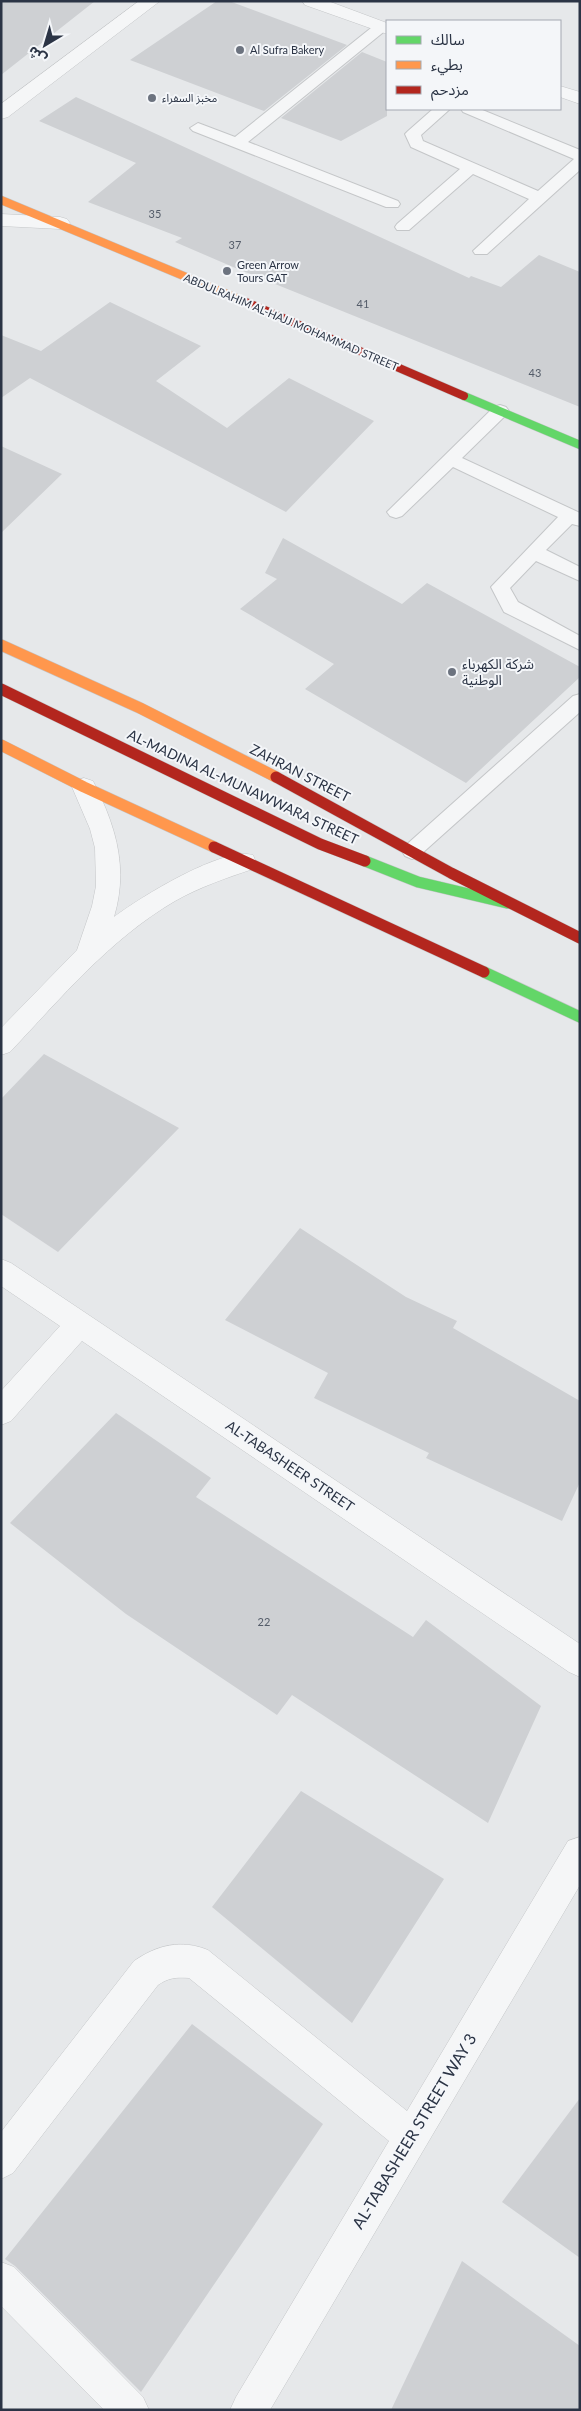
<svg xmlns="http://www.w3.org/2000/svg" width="581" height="2411" font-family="Lato,'Noto Sans Arabic',sans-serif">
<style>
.building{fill:#ced0d3}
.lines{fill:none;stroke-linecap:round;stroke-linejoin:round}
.lane-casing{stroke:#c4c6c8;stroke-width:2}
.street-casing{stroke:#c4c6c8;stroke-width:1}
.fast-far1-casing{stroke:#c4c6c8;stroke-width:9}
.fast-casing{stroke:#c4c6c8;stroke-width:12}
.slow-far1-casing{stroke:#c4c6c8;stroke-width:9}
.slow-casing{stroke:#c4c6c8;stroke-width:12}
.jam-far1-casing{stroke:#c4c6c8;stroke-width:9}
.jam-casing{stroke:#c4c6c8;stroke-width:12}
.lane{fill:#f5f6f7;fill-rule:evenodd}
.street{fill:#f5f6f7;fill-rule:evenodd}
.fast-far1{stroke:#63d668;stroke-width:8}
.fast{stroke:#63d668;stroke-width:11}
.slow-far1{stroke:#ff974d;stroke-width:8}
.slow{stroke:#ff974d;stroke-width:11}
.jam-far1{stroke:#b3261e;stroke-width:8}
.jam{stroke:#b3261e;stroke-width:11}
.poi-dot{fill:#6c737f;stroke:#f4f6f9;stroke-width:2}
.labels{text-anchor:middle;stroke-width:4;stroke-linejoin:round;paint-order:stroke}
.far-poi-label{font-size:11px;fill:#2b3445;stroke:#f4f6f9;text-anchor:start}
.number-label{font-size:11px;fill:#545c69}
.far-street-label{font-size:11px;fill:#2b3445;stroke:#f4f6f9}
.poi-label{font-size:14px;fill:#2b3445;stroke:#f4f6f9;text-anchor:start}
.street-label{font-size:14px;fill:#2b3445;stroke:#f4f6f9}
.near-street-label{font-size:16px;fill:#2b3445;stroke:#f4f6f9}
</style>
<rect width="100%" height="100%" fill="#e6e8ea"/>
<path class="building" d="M 1,1 L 95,1 L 1,75 Z
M 217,1 L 229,1 L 347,45 L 264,111 L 130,60 Z
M 362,52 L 387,62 L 387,116 L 341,141 L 281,118 Z
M 76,97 L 469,278 L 471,276 L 501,287 L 539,255 L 580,272 L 580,407 L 233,267 L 175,242 L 182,238 L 88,202 L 136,163 L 39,121 Z
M 110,302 L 201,346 L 156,381 L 227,428 L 289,378 L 374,421 L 286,512 L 30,378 L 1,398 L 1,335 L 41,351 Z
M 1,446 L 62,474 L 1,533 Z
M 283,538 L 402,604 L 427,583 L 580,667 L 580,677 L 466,783 L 305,689 L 334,664 L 240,609 L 277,579 L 265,573 Z
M 44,1054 L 179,1128 L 58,1252 L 1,1214 L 1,1099 Z
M 300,1228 L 406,1297 L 457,1321 L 453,1328 L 580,1401 L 580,1482 L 562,1521 L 426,1458 L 429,1453 L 314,1398 L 328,1373 L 225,1320 Z
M 116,1413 L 211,1478 L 196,1497 L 413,1637 L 426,1620 L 541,1706 L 488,1823 L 292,1695 L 277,1715 L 126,1614 L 10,1523 Z
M 301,1791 L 444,1879 L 352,2023 L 212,1907 Z
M 192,2024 L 323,2124 L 141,2392 L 15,2266 L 5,2259 Z
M 580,2098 L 580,2258 L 502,2202 Z
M 462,2261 L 580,2346 L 580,2410 L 391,2410 Z"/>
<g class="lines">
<g class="lane-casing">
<path id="lane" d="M 381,23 L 386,24 L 386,30 L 248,142 L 398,201 L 400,204 L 398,207 L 386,207 L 193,131 L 190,128 L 198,123 L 235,137 L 376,24 Z
M 433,109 L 450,109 L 421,135 L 423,141 L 538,191 L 574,159 L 463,112 L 461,109 L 480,109 L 580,150 L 580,170 L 487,254 L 475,254 L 473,251 L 529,199 L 473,174 L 409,230 L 397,230 L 395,227 L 397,224 L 460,169 L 411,147 L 405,134 L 408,131 Z
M 500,405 L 506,407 L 509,411 L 506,415 L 462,458 L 580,513 L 580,526 L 572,524 L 546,550 L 580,567 L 580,581 L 536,561 L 510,588 L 518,602 L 580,636 L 580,650 L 504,612 L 491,587 L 558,517 L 453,467 L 402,516 L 396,518 L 390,516 L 387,512 L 494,407 Z
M 580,694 L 580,712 L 419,856 L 412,859 L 405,856 L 402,851 L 405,846 L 573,696 Z"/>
</g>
<g class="street-casing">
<path id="street" d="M 139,1 L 160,1 L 8,117 L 1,119 L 1,104 Z
M 302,1 L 328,1 L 387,23 L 387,34 L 305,5 Z
M 560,86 L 580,92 L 580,104 L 560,97 Z
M 1,214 L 60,217 L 67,219 L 70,223 L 67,227 L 60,229 L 1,226 Z
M 84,778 L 93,781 L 96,787 C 117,830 128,870 114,917 C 139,898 223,846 253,855 L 256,862 L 253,869 C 226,878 200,887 175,901 C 110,939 61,998 10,1052 L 1,1055 L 1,1028 L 77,950 L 92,906 L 96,886 L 95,848 L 90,829 L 72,787 L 75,781 Z
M 1,1259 L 11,1263 L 580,1644 L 580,1677 L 569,1672 L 82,1341 L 11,1421 L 1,1425 L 1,1391 L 60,1326 L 1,1286 Z
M 580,1837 L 580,1885 L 270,2410 L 230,2410 L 236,2397 L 389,2141 L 189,1978 C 176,1977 168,1978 158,1985 L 13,2173 L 1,2179 L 1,2132 L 134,1961 C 157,1945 181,1939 208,1950 L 407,2111 L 568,1841 Z
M 1,2262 L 14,2267 L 143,2397 L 149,2410 L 104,2410 L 1,2306 Z"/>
</g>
<g class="fast-far1-casing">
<path id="fast-far1" d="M 464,396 L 580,445"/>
</g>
<g class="fast-casing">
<path id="fast" d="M 365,861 L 418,882 L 507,903
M 484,972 L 580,1017"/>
</g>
<g class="slow-far1-casing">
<path id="slow-far1" d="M 1,200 L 239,299"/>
</g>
<g class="slow-casing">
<path id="slow" d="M 1,645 L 140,708 L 276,777
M 1,745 L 84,787 L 214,847"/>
</g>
<g class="jam-far1-casing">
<path id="jam-far1" d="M 239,299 L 464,396"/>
</g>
<g class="jam-casing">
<path id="jam" d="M 1,689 L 320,844 L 365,861
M 276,777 L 451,873 L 580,938
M 214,847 L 484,972"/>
</g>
<use href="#lane" class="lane"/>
<use href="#street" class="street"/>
<use href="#fast-far1" class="fast-far1"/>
<use href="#fast" class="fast"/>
<use href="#slow-far1" class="slow-far1"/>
<use href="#slow" class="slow"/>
<use href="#jam-far1" class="jam-far1"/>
<use href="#jam" class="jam"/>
</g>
<g class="poi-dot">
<circle cx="240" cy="50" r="5"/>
<circle cx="152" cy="98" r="5"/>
<circle cx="227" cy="271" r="5"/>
<circle cx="452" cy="672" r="5"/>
</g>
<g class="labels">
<g class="far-poi-label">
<text x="250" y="54">Al Sufra Bakery</text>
<text x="162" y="102">مخبز السفراء</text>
<text x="237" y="269">Green Arrow<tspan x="237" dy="13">Tours GAT</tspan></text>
</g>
<g class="number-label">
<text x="155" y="218">35</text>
<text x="235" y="249">37</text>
<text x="363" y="308">41</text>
<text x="535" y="377">43</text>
<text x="264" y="1626">22</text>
</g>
<g class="far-street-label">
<text transform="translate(291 322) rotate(23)" y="4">ABDULRAHIM AL-HAJJ MOHAMMAD STREET</text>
</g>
<g class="poi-label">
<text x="462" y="669">شركة الكهرباء<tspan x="462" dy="16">الوطنية</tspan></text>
</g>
<g class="street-label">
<text transform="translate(300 773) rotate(27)" y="5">ZAHRAN STREET</text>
<text transform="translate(243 787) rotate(25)" y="5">AL-MADINA AL-MUNAWWARA STREET</text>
<text transform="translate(290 1466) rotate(34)" y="5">AL-TABASHEER STREET</text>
</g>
<g class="near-street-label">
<text transform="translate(414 2131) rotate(-59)" y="6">AL-TABASHEER STREET WAY 3</text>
</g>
</g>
<rect width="581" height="2411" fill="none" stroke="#2b3445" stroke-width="5"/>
<rect x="386" y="20" width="175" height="90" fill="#f4f6f9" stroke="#a4a8b1"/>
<rect x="396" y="36" width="25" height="8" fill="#63d668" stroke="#a4a8b1"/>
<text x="431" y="45" font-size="15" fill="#2b3445">سالك</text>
<rect x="396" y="61" width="25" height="8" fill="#ff974d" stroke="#a4a8b1"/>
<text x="431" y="70" font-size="15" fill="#2b3445">بطيء</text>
<rect x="396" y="86" width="25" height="8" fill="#b3261e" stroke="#a4a8b1"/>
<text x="431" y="95" font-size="15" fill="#2b3445">مزدحم</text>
<g transform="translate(45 45) rotate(218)" stroke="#f4f6f9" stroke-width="4" paint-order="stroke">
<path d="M0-4L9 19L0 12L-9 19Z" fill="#2b3445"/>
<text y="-8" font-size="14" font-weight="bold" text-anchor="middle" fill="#2b3445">ش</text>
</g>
</svg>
